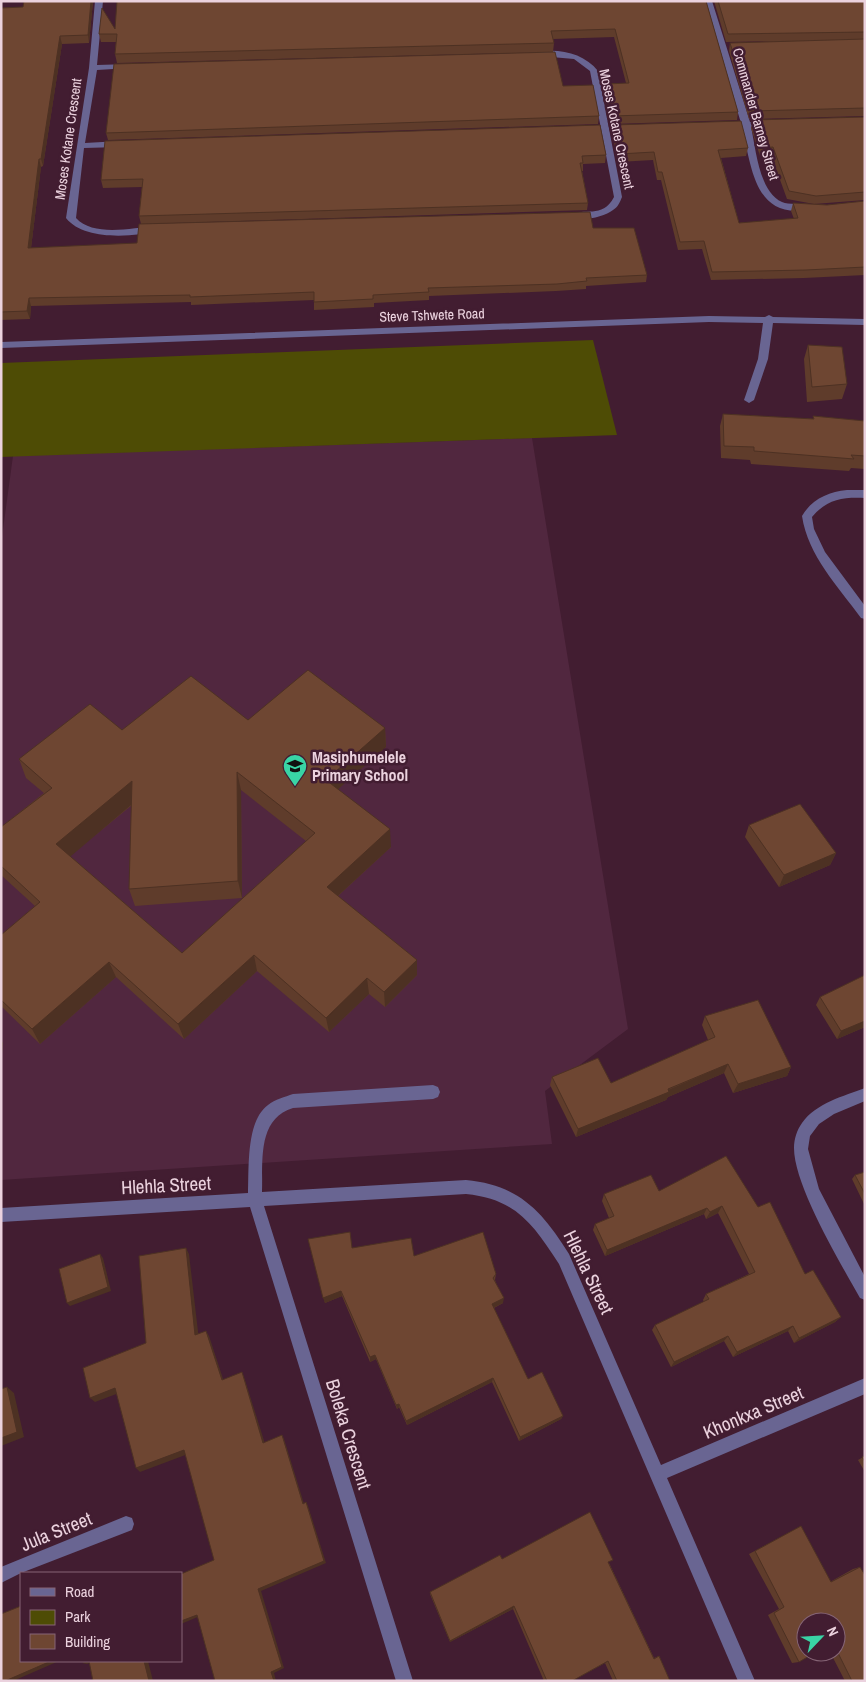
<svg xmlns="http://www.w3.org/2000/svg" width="866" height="1682" font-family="'Archivo Narrow',sans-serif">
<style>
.built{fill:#51273f}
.green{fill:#4e4c05}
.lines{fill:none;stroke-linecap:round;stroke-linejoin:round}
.minor{fill:#696592;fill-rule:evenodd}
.wall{fill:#5f3c2b;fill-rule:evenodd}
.shaded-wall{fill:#4d3123}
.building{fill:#6e4632;stroke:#4d3123;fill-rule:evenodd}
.labels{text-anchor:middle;stroke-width:5;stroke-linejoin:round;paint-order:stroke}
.far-street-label{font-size:14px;fill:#ebd2de;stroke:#421d31}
.poi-label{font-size:16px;font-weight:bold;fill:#ebd2de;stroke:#421d31;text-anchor:start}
.near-street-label{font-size:19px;fill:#ebd2de;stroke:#421d31}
</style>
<rect width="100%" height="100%" fill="#421d31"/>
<path class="built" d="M 532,438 L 628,1029 L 545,1091 L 552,1144 L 1,1180 L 1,544 L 13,456 Z"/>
<path class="green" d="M 593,340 L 617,435 L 1,457 L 1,363 Z"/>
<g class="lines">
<path class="minor" d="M 95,1 L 103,1 L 97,65 L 130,64 L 134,66 L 130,68 L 97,70 L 85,143 L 120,141 L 124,144 L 120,147 L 84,148 L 76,218 C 93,237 132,228 155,226 L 160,229 L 158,231 C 133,237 84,241 66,218 L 89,68 Z
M 704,1 L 712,1 L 750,122 L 767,121 L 771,124 L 767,127 L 751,127 C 756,149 759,192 782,202 C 791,206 805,201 813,207 L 811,209 C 754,221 752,167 742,128 L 725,129 L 721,126 L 725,123 L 741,123 Z
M 537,52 C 559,48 584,53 598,71 L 622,197 C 620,202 618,207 613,210 C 604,217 580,223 570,216 C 584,206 602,220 614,197 L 590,71 L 574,59 L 540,56 L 536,54 Z
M 769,315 L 773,317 L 865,319 L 865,325 L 773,323 L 768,359 L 754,400 L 749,403 L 744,400 L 758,359 L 763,323 L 709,322 L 1,348 L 1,342 L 709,316 L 765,317 Z
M 847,490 L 865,490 L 865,498 C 843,497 827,499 812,517 L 814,529 L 825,552 L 865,606 L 865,619 L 861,618 C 838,586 808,556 802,516 C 812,499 828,492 847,490 Z
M 433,1085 L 438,1087 L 440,1092 L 438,1097 L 433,1099 L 293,1108 C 257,1119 263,1161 262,1192 L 466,1180 C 519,1185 542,1211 569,1254 L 661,1465 L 865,1378 L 865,1394 L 667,1478 L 755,1681 L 738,1681 L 559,1264 C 533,1224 516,1199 466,1194 L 264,1206 L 413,1681 L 396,1681 L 250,1207 L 1,1222 L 1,1208 L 248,1193 C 249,1168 246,1121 268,1105 C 275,1099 285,1097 293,1094 Z
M 865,1088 L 865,1101 L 834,1114 L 819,1124 L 810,1136 L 808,1149 L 819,1189 L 865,1277 L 865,1300 L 860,1298 C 841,1264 794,1186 794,1148 C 794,1139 797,1130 802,1123 C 816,1103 844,1096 865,1088 Z
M 126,1516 L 132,1518 L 134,1524 L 132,1530 L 21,1573 L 1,1583 L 1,1567 Z"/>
</g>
<path class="wall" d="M 93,1 L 89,43 L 62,44 L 43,166 L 41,167 L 31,248 L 593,228 L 647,275 L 646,282 L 586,286 L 586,289 L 556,291 L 429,296 L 429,300 L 374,303 L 374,307 L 314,310 L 314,300 L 191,305 L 191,302 L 31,306 L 30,319 L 1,320 L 1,8 L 23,7 Z
M 706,1 L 738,112 L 737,120 L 611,124 L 605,92 L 606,84 L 626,83 L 614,37 L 553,39 L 554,43 L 553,52 L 117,63 L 115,54 L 116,42 L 101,42 L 99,34 L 115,29 Z
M 714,1 L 865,1 L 865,116 L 749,119 L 729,51 L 730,43 L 780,41 L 726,42 Z
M 563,86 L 599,116 L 598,124 L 108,140 L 106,133 Z
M 865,117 L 865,200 L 814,204 L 787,199 L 771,155 L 760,156 L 751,128 L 753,120 Z
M 613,125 L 748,148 L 746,156 L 721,158 L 739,223 L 794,219 L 791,211 L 793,203 L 827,205 L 865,201 L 865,275 L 804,278 L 711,280 L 702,249 L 678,250 L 661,180 L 657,180 L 653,160 L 618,162 L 612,133 Z
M 606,155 L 605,163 L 583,164 L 583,171 L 582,171 L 588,203 L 587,210 L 141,224 L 139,216 L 142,187 L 103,188 L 101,180 Z
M 808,345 L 847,384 L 842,399 L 807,402 L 804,359 Z
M 723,414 L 813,419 L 813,416 L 865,421 L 865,469 L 851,468 L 849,471 L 751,464 L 750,460 L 721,458 L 720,426 Z
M 248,720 L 385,728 L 386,747 L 338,789 L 391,847 L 338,896 L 417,960 L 417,975 L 385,1007 L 369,994 L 329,1032 L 257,971 L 184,1039 L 116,977 L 40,1044 L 1,1006 L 1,935 L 35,906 L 1,875 L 1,827 L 44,793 L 26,778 L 19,759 L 122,730 ZM 241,790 L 306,841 L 182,953 L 70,856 L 132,805 L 129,889 L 135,906 L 242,898 Z
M 749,825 L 836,853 L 830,865 L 779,887 L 745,837 Z
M 820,997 L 865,1027 L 837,1039 L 816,1005 Z
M 705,1016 L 791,1067 L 787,1076 L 733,1093 L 724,1073 L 668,1097 L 666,1100 L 576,1137 L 550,1085 L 552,1077 L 611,1083 L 708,1040 L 702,1025 Z
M 865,1172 L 865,1206 L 852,1179 L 855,1175 Z
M 659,1191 L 758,1207 L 805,1274 L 841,1317 L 835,1322 L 794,1343 L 788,1331 L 733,1357 L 724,1341 L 671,1367 L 652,1330 L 655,1325 L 704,1302 L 703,1300 L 706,1294 L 749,1274 L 718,1213 L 706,1219 L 704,1214 L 605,1256 L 593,1230 L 595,1224 L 609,1218 L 602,1201 L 604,1194 Z
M 308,1239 L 352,1248 L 414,1256 L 496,1274 L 495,1280 L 503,1303 L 494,1308 L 528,1379 L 563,1416 L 561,1419 L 519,1441 L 492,1382 L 407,1425 L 399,1407 L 397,1409 L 376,1359 L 370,1362 L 342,1296 L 325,1303 Z
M 865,1456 L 865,1472 L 858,1460 Z
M 801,1526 L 830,1582 L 853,1569 L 860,1567 L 865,1681 L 845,1681 L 830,1652 L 836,1652 L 836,1622 L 799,1662 L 792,1663 L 768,1615 L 779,1609 L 749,1554 Z
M 502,1559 L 609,1563 L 654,1658 L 659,1656 L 670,1681 L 613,1681 L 605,1663 L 572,1681 L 544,1681 L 513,1609 L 450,1642 L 430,1594 L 430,1592 Z"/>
<path class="shaded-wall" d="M 91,1 L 93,1 L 89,43 L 88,35 Z
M 60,36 L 62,44 L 43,166 L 41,159 Z
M 39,159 L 41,167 L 30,256 L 28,248 Z
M 29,298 L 31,306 L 30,319 L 27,311 Z
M 385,728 L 386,747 L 328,798 L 326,780 Z
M 237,772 L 241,790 L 242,898 L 238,881 Z
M 132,781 L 138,799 L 64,862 L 56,844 Z
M 390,829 L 391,847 L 329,904 L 327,887 Z
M 836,853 L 830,865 L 779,887 L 784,875 Z
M 254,955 L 257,971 L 184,1039 L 178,1024 Z
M 417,960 L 417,975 L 385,1007 L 384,992 Z
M 109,962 L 116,977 L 40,1044 L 32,1029 Z
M 367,978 L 369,994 L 329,1032 L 326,1018 Z
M 865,1021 L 865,1027 L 837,1039 L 841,1031 Z
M 1,1040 L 3,1043 L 1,1063 Z
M 728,1064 L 724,1073 L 668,1097 L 666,1100 L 576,1137 L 578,1129 Z
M 791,1067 L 787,1076 L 733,1093 L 738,1084 Z
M 722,1206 L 718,1213 L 706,1219 L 710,1212 Z
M 707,1208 L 704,1214 L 605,1256 L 607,1250 Z
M 186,1248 L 189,1254 L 199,1340 L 195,1335 Z
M 100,1254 L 103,1258 L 111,1291 L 70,1306 L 67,1303 Z
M 341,1291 L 342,1296 L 325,1303 L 323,1298 Z
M 504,1298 L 503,1303 L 491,1309 L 492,1304 Z
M 841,1317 L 835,1322 L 794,1343 L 799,1338 Z
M 793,1326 L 788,1331 L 733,1357 L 737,1352 Z
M 206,1331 L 209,1336 L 225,1385 L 222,1380 Z
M 728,1336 L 724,1341 L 671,1367 L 674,1362 Z
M 375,1355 L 376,1359 L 370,1362 L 370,1357 Z
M 242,1372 L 244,1377 L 266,1447 L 263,1443 Z
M 493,1378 L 492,1382 L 407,1425 L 406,1421 Z
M 7,1387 L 14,1393 L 24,1437 L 1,1446 L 1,1438 Z
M 115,1388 L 119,1393 L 95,1402 L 90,1398 Z
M 399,1404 L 399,1407 L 397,1409 L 396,1405 Z
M 563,1416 L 561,1419 L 519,1441 L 520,1437 Z
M 282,1435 L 284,1439 L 305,1507 L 303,1504 Z
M 184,1450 L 188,1454 L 140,1472 L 136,1468 Z
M 306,1502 L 308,1506 L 326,1563 L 261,1591 L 284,1668 L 274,1673 L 276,1681 L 274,1681 L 271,1672 L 258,1589 Z
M 514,1606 L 513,1609 L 450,1642 L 450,1641 Z
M 197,1615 L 200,1616 L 181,1624 L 181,1621 Z
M 51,1661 L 59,1661 L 13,1681 L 5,1681 Z
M 87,1661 L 94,1661 L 87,1664 L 82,1663 Z
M 144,1661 L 148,1661 L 153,1681 L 149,1681 Z"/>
<path class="building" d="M 24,1 L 91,1 L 88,35 L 60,36 L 41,159 L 39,159 L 28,248 L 137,243 L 139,224 L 590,212 L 593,228 L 634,228 L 647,275 L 586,278 L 587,281 L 557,284 L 428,288 L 429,292 L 373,295 L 373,299 L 314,302 L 314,292 L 190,297 L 190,295 L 29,298 L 27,311 L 1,312 L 1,8 L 23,7 Z
M 117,1 L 706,1 L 738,112 L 612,116 L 606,84 L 629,83 L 615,29 L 551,31 L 554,43 L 115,54 L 117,34 L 99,34 L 102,8 L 115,29 Z
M 718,1 L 865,1 L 865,32 L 728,34 Z
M 865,39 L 865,108 L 751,111 L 730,43 Z
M 555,52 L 563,86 L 593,85 L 599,116 L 106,133 L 114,64 Z
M 865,117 L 865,192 L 816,196 L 789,191 L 773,147 L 762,148 L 753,120 Z
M 741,121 L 748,148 L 718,150 L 739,223 L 798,218 L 793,203 L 827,205 L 865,201 L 865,267 L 806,270 L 712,272 L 704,241 L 680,242 L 662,172 L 658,172 L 654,152 L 619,154 L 613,125 Z
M 600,125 L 606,155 L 582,156 L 583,163 L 580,163 L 588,203 L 139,216 L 143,179 L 101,180 L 105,141 Z
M 808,345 L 842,347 L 847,384 L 812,387 Z
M 723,414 L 814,419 L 813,416 L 865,421 L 865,456 L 851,455 L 854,459 L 754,451 L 754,447 L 724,446 Z
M 308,670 L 385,728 L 326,780 L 390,829 L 327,887 L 417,960 L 384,992 L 367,978 L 326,1018 L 254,955 L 178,1024 L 109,962 L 32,1029 L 1,1000 L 1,935 L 40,902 L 1,866 L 1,827 L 52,788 L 19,759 L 90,704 L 122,730 L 191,676 L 248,720 ZM 237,772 L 315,833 L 182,953 L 56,844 L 132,781 L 129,889 L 238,881 Z
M 800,804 L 836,853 L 784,875 L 749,825 Z
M 865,975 L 865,1021 L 841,1031 L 820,997 Z
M 758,1000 L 791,1067 L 738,1084 L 728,1064 L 668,1089 L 669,1092 L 578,1129 L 552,1077 L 598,1058 L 611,1083 L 715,1037 L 705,1016 Z
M 726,1156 L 758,1207 L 770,1202 L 805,1274 L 813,1270 L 841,1317 L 799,1338 L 793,1326 L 737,1352 L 728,1336 L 674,1362 L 655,1325 L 709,1299 L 706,1294 L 755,1272 L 722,1206 L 710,1212 L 707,1208 L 607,1250 L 595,1224 L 614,1216 L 604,1194 L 651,1175 L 659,1191 Z
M 865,1172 L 865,1194 L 855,1175 Z
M 350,1232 L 352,1248 L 411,1238 L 414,1256 L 483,1232 L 496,1274 L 493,1278 L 504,1298 L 492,1304 L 528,1379 L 542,1372 L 563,1416 L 520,1437 L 493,1378 L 406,1421 L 399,1404 L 396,1405 L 375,1355 L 370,1357 L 341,1291 L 323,1298 L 308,1239 Z
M 186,1248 L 195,1335 L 206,1331 L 222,1380 L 242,1372 L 263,1443 L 282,1435 L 303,1504 L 306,1502 L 324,1561 L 258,1589 L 282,1667 L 271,1672 L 274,1681 L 215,1681 L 197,1615 L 181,1621 L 181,1574 L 214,1560 L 184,1450 L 136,1468 L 115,1388 L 90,1398 L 83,1368 L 146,1343 L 139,1256 Z
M 100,1254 L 108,1287 L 67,1303 L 59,1269 Z
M 7,1387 L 17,1432 L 1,1438 L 1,1389 Z
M 865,1456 L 865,1462 L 862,1457 Z
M 590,1512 L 613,1560 L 608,1562 L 654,1659 L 659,1656 L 670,1681 L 617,1681 L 608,1661 L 572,1681 L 547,1681 L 514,1606 L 450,1641 L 430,1592 L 500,1555 L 502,1559 Z
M 801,1526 L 831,1582 L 860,1567 L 865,1575 L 865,1681 L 852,1681 L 836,1649 L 836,1622 L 806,1622 L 806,1652 L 816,1652 L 799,1662 L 774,1613 L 784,1607 L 755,1551 Z
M 21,1606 L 21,1661 L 51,1661 L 5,1681 L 1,1681 L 1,1614 Z
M 89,1661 L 144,1661 L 149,1681 L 93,1681 Z"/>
<defs>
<g id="school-pin" transform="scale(1.25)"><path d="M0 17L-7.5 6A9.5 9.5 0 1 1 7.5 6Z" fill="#39d4a5" stroke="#421d31"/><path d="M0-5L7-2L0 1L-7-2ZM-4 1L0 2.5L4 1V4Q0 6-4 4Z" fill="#111"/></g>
</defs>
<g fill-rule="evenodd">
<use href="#school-pin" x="295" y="766"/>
</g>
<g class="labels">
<g class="far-street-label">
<text transform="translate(756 114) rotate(74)" y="5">Commander Barney Street</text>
<text transform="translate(617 129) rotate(78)" y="5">Moses Kotane Crescent</text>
<text transform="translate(68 139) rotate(-82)" y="5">Moses Kotane Crescent</text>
<text transform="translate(432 315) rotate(-2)" y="5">Steve Tshwete Road</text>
</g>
<g class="poi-label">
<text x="312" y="763">Masiphumelele<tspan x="312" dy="18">Primary School</tspan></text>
</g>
<g class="near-street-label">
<text transform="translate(166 1185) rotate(-3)" y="7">Hlehla Street</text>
<text transform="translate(589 1272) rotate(64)" y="7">Hlehla Street</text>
<text transform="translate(753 1412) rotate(-23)" y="7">Khonkxa Street</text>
<text transform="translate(349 1434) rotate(73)" y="7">Boleka Crescent</text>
<text transform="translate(56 1531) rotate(-22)" y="7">Jula Street</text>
</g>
</g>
<rect width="866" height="1682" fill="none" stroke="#ebd2de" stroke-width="5"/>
<rect x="20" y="1572" width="162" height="90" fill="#421d31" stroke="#866576"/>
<rect x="30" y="1588" width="25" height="8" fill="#696592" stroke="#866576"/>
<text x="65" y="1597" font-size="15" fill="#ebd2de">Road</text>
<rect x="30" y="1610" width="25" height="15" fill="#4e4c05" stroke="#866576"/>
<text x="65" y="1622" font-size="15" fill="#ebd2de">Park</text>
<rect x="30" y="1634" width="25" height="15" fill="#6e4632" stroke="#866576"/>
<text x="65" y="1647" font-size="15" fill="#ebd2de">Building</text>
<g transform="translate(821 1637) rotate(65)"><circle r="24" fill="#421d31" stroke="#866576"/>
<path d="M0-4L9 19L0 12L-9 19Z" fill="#39d4a5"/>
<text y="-8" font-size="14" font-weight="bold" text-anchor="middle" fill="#ebd2de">N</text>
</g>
</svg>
